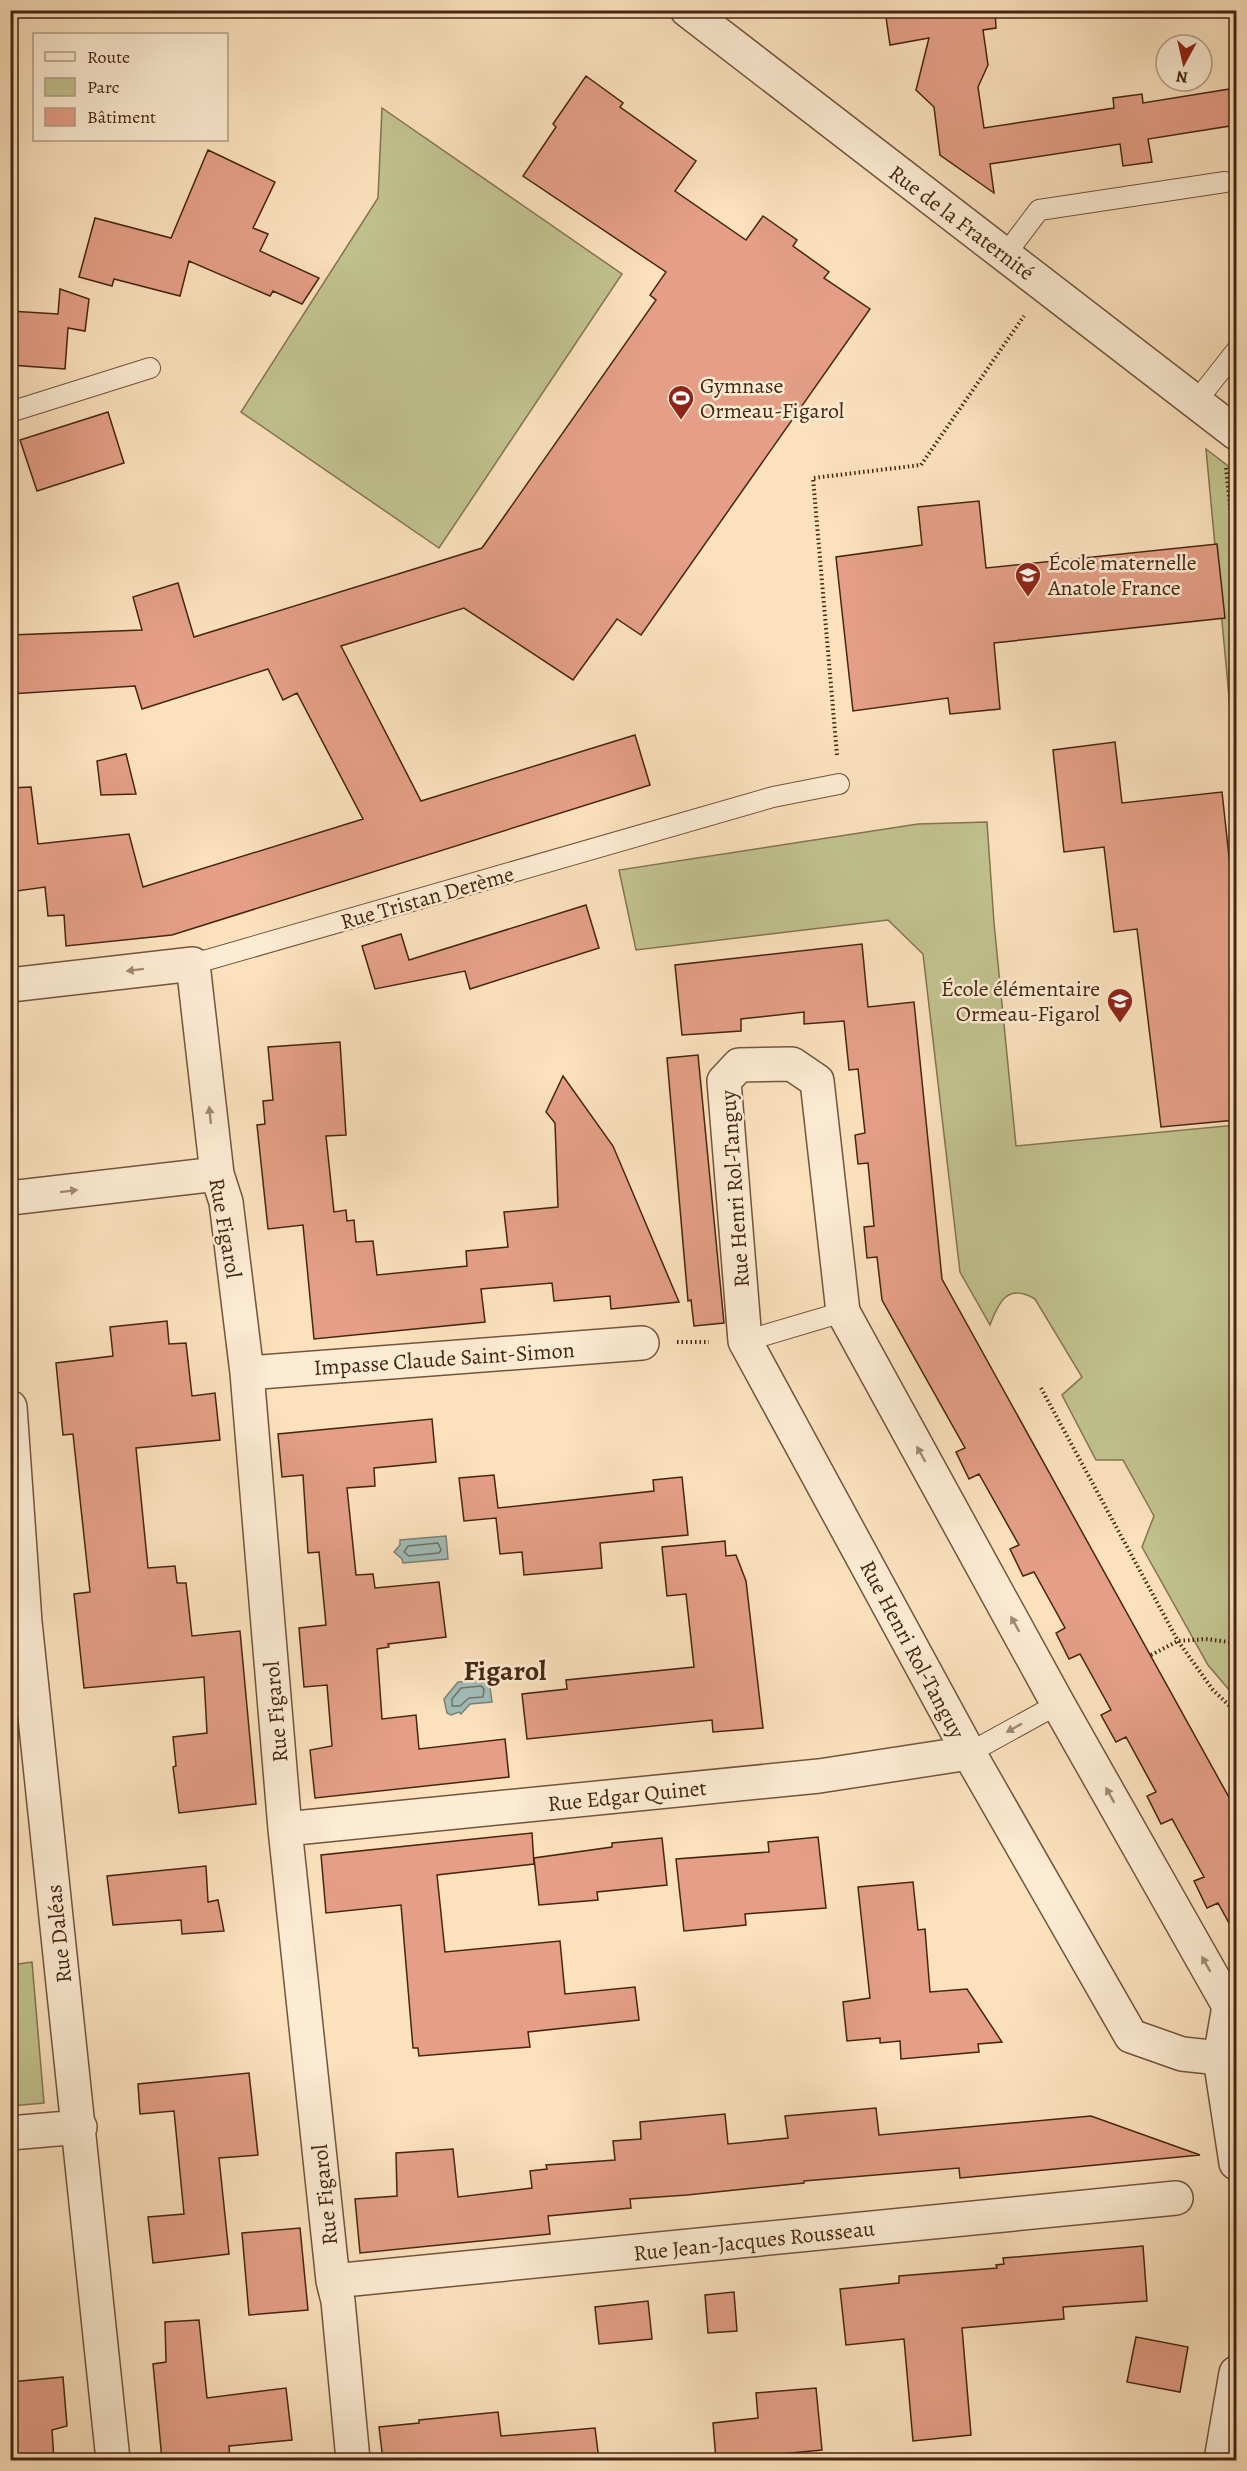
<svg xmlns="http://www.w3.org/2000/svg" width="1247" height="2471" font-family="Alegreya,serif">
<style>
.green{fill:#c1c38f;stroke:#847450;stroke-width:1.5}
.water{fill:#a0bcb8;stroke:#7c8075;stroke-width:1.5}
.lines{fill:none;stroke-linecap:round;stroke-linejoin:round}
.shore{stroke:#737064;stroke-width:1.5}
.building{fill:#e49f86;stroke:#462511;stroke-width:1.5}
.lane-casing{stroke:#73543c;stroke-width:22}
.street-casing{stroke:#73543c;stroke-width:36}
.path{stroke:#462511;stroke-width:4;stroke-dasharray:1.5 3;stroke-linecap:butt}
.lane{stroke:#fcecd4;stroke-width:20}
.street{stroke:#fcecd4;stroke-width:33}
.oneway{fill:#a18872}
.labels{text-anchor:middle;stroke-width:5;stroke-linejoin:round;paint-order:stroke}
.street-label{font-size:22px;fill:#462511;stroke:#fcecd4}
.poi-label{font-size:22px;fill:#462511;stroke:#fcecd4;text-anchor:start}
.district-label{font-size:28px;font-weight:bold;fill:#462511;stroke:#fcecd4}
</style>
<rect width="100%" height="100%" fill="#fbe2bd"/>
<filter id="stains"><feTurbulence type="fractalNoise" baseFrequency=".00333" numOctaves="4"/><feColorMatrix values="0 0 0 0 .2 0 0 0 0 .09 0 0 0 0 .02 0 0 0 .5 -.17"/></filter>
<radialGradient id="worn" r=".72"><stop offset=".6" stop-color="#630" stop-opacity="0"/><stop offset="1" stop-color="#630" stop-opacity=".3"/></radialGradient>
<path class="green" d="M 382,108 L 622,274 L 439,548 L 241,412 L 378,198 Z
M 1206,449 L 1236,472 L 1236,772 Z
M 987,822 L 994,923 L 1016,1146 L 1236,1125 L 1236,1698 L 1208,1665 L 1142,1547 L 1154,1516 L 1123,1460 L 1096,1460 L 1062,1395 L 1082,1377 L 1035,1299 C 1008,1283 999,1301 990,1325 L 960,1272 L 923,954 L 888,920 L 636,950 L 619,870 L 918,824 Z
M 32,1962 L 44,2103 L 11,2106 L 11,1965 Z"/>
<path class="water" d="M 446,1536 L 448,1559 L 403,1563 L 402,1559 L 394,1552 L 400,1545 L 400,1540 Z
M 489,1680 L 492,1702 L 470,1704 L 461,1714 L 459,1712 L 451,1715 L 447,1713 L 444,1699 L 458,1682 Z"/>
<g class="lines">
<path class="shore" d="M 438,1543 L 441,1550 L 439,1553 L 409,1556 L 404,1552 L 408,1546 Z
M 481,1686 L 484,1689 L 483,1697 L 469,1698 L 460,1706 L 452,1706 L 452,1699 L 461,1688 Z"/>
</g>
<path class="building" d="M 885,10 L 995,10 L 996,28 L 983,30 L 988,65 L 978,87 L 984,128 L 1114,108 L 1113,98 L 1142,94 L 1143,103 L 1236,88 L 1236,125 L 1148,139 L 1152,162 L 1123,166 L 1120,144 L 990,164 L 994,193 L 940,155 L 934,107 L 916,90 L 929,38 L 890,45 Z
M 586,76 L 623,103 L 620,107 L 696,161 L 675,191 L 746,240 L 763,216 L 797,240 L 793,246 L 829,272 L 824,278 L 870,309 L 641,635 L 617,619 L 573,680 L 464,608 L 341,646 L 421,801 L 635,735 L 650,785 L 172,935 L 66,946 L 64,915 L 48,916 L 45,887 L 10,892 L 10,788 L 31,787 L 38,844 L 129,834 L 143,887 L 363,819 L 297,693 L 283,700 L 268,669 L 142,709 L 135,686 L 10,694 L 10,635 L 142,630 L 133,597 L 178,583 L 194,637 L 482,548 L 656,300 L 650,295 L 666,272 L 523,176 L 556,127 L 553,124 Z
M 208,150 L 275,182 L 253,228 L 268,234 L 260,251 L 319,278 L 302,304 L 273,291 L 270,296 L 189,261 L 180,296 L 114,279 L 112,286 L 79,277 L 95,218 L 171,238 Z
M 60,289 L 89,299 L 85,331 L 68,328 L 65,369 L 10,365 L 10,311 L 58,314 Z
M 108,412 L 124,463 L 37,491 L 20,440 Z
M 979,501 L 986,568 L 1217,544 L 1225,618 L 994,643 L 1000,709 L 950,714 L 948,698 L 853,711 L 836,557 L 922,545 L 918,507 Z
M 1115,742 L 1122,803 L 1222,792 L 1236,921 L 1236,1120 L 1161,1127 L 1137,929 L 1114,932 L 1104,847 L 1064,852 L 1053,750 Z
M 126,754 L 136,794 L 101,795 L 97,761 Z
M 586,905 L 599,948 L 470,989 L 465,971 L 375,989 L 362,946 L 401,934 L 409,960 Z
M 862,944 L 868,1007 L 914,1002 L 942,1279 L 1236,1810 L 1236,1936 L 1218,1903 L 1207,1908 L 1194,1881 L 1204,1877 L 1172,1819 L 1161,1824 L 1147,1796 L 1156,1792 L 1126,1737 L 1116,1742 L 1101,1715 L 1111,1710 L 1080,1654 L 1069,1659 L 1056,1633 L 1065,1628 L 1034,1572 L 1023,1576 L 1010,1549 L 1019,1545 L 979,1474 L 969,1479 L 956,1452 L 965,1448 L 882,1300 L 877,1257 L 867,1258 L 864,1227 L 874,1226 L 868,1163 L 858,1164 L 855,1135 L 865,1133 L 858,1069 L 849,1070 L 844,1021 L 804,1024 L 804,1012 L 741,1019 L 741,1031 L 682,1035 L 675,965 Z
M 340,1042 L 346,1135 L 326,1136 L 334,1212 L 346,1210 L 347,1221 L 354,1220 L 356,1242 L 373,1241 L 377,1275 L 467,1266 L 466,1251 L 508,1247 L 504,1212 L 558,1207 L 555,1123 L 546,1112 L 563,1076 L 613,1146 L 679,1302 L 611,1309 L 610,1296 L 554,1301 L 552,1283 L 481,1289 L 485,1322 L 314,1339 L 303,1225 L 268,1229 L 257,1125 L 265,1124 L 263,1101 L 273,1100 L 268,1047 Z
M 698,1055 L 724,1323 L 694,1326 L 691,1300 L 688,1301 L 667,1058 Z
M 167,1321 L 169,1344 L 186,1343 L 192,1396 L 215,1393 L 220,1440 L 136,1448 L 148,1568 L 175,1566 L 177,1583 L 186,1583 L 192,1636 L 240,1631 L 256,1804 L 179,1813 L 173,1767 L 176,1766 L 173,1737 L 207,1733 L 204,1677 L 84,1688 L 74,1594 L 90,1592 L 73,1434 L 63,1435 L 56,1363 L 113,1356 L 110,1327 Z
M 432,1419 L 436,1462 L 374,1468 L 375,1486 L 347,1488 L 356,1575 L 373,1574 L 375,1588 L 439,1582 L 446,1637 L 388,1644 L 389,1647 L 377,1649 L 382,1719 L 416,1715 L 419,1749 L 505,1739 L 509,1777 L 315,1798 L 310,1750 L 332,1746 L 327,1685 L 304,1687 L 299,1628 L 326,1625 L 319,1552 L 308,1553 L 303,1475 L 282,1477 L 278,1434 Z
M 494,1475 L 498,1508 L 654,1491 L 653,1480 L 682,1477 L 688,1535 L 600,1543 L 602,1568 L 524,1575 L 522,1552 L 500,1554 L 496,1518 L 464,1521 L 459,1478 Z
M 725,1541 L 726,1556 L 736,1555 L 746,1581 L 763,1728 L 713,1732 L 712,1720 L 527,1739 L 522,1694 L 567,1689 L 566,1680 L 694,1667 L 686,1594 L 667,1596 L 662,1547 Z
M 532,1833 L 534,1864 L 437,1875 L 445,1952 L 560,1941 L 565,1994 L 635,1987 L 639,2020 L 528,2032 L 530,2047 L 419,2056 L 418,2048 L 413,2048 L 401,1905 L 326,1913 L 321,1855 Z
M 818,1837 L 826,1908 L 745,1914 L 746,1925 L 684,1931 L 676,1859 L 769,1852 L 768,1842 Z
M 662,1838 L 667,1885 L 597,1892 L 598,1900 L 539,1905 L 534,1858 L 612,1847 L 612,1843 Z
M 206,1866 L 208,1902 L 218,1900 L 224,1931 L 182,1934 L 181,1920 L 113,1925 L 107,1876 Z
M 913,1882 L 918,1930 L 925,1929 L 930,1992 L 967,1989 L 1002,2042 L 978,2044 L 979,2052 L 901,2059 L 900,2041 L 880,2043 L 880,2038 L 847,2041 L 843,2002 L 870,1998 L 858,1887 Z
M 249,2073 L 258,2155 L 219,2158 L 229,2254 L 153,2263 L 148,2217 L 184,2214 L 174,2111 L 140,2114 L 138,2084 Z
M 876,2108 L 879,2135 L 1091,2116 L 1200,2155 L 960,2178 L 959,2168 L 804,2181 L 804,2183 L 687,2195 L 630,2199 L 631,2208 L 548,2216 L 550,2234 L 360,2253 L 355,2199 L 397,2196 L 396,2153 L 453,2149 L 458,2197 L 532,2188 L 530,2171 L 547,2169 L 546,2165 L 615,2160 L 613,2141 L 641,2139 L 640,2122 L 725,2114 L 728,2144 L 788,2138 L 785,2116 Z
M 300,2228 L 308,2310 L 249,2315 L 242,2233 Z
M 1143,2246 L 1147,2301 L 1063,2307 L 1064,2319 L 962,2328 L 971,2435 L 913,2441 L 904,2339 L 846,2345 L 840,2289 L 899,2283 L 899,2276 L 997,2268 L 996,2265 L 1004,2264 L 1003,2258 Z
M 734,2292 L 737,2331 L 708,2333 L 705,2295 Z
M 648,2301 L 652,2339 L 599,2344 L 595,2307 Z
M 199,2320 L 207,2398 L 286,2388 L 292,2440 L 229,2446 L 230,2460 L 162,2460 L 153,2364 L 166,2362 L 165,2322 Z
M 1136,2337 L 1188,2347 L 1180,2392 L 1127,2382 Z
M 63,2377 L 67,2426 L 52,2430 L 54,2460 L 10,2460 L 10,2382 Z
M 816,2388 L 822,2450 L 716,2460 L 713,2423 L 758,2418 L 756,2393 Z
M 498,2412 L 501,2436 L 595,2428 L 599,2460 L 383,2460 L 379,2427 L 419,2423 L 419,2420 Z"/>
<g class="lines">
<g class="lane-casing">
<path id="lane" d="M 1005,255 L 1039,210 L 1225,182
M 1195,403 L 1236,351
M 10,412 L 150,368
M 193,964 L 773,797 L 839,784
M 745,1341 L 843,1312
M 969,1753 L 1058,1704"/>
</g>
<g class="street-casing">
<path id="street" d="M 687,10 L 1236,433
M 10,985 L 193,964 L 217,1174 L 226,1202 L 247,1373 L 285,1829 L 333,2281 L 338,2301 L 353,2460
M 10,1198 L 217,1174
M 247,1373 L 642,1343
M 10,1407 L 25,1622 L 113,2460
M 285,1829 L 819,1776 L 969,1753
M 1220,2058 L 1182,2054 L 1131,2036 L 969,1753 L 745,1341 L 724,1081 L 739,1065 L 792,1064 L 817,1081 L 843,1312 L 1058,1704 L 1229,2006 L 1220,2058 L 1236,2163
M 10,2133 L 80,2127
M 333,2281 L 1176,2198
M 1221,2460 L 1236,2373"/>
</g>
<path class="path" d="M 1226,468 L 1236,560
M 837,755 L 813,478 L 921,465 L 1024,316
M 677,1342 L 709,1342
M 1041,1388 L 1178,1641 L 1213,1690 L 1236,1712
M 1151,1655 L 1178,1641 L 1206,1639 L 1236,1643"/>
<use href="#lane" class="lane"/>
<use href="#street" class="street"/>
</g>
<defs><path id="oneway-solid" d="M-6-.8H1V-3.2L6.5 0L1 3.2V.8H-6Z" transform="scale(1.5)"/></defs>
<g class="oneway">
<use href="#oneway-solid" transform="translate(135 970) rotate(173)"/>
<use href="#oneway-solid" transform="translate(210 1115) rotate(-96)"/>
<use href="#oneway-solid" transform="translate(69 1191) rotate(-7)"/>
<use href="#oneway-solid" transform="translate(921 1454) rotate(-119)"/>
<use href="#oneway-solid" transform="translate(1015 1624) rotate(-119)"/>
<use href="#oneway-solid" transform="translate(1014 1728) rotate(151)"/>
<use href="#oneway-solid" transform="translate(1110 1795) rotate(-119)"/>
<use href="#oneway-solid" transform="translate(1206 1964) rotate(-119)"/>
</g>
<defs>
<g id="stadium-pin" transform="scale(1.35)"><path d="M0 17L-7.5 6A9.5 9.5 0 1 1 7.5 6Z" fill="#8f2418" stroke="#fcecd4"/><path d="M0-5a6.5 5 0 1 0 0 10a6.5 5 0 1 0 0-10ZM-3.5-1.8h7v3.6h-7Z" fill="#fff"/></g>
<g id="school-pin" transform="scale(1.35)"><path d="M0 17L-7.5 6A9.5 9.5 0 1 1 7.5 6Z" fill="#8f2418" stroke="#fcecd4"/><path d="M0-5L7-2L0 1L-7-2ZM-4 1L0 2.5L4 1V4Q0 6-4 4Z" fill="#fff"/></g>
</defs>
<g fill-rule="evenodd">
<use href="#stadium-pin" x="681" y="398"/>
<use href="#school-pin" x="1028" y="575"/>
<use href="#school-pin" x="1120" y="1001"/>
</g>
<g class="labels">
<g class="street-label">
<text transform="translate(962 222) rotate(37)" y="8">Rue de la Fraternité</text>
<text transform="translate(427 897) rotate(-16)" y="8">Rue Tristan Derème</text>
<text transform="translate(734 1189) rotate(-94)" y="8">Rue Henri Rol-Tanguy</text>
<text transform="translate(226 1228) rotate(80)" y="8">Rue Figarol</text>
<text transform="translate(444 1358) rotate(-4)" y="8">Impasse Claude Saint-Simon</text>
<text transform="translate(913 1649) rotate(62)" y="8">Rue Henri Rol-Tanguy</text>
<text transform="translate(275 1712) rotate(-95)" y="8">Rue Figarol</text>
<text transform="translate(627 1795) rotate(-6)" y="8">Rue Edgar Quinet</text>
<text transform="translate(58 1934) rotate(-96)" y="8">Rue Daléas</text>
<text transform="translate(324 2195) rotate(-96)" y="8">Rue Figarol</text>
<text transform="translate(754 2240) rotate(-6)" y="8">Rue Jean-Jacques Rousseau</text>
</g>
<g class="poi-label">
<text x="700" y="393">Gymnase<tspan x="700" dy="25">Ormeau-Figarol</tspan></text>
<text x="1048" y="570">École maternelle<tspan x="1048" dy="25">Anatole France</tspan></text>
<text x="1100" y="996" text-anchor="end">École élémentaire<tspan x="1100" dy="25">Ormeau-Figarol</tspan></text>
</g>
<g class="district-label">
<text x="505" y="1680">Figarol</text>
</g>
</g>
<rect width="1247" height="2471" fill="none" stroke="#fbe2bd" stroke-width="36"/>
<rect x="12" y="12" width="1223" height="2447" fill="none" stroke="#462511" stroke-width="3"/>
<rect x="18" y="18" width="1211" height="2435" fill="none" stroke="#462511" stroke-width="1.5"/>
<rect x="33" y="33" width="195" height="108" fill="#fcecd4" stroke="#b39c86" stroke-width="1.5"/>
<rect x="45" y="52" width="30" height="9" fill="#fcecd4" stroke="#b39c86" stroke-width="1.5"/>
<text x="87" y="63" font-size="18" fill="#462511">Route</text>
<rect x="45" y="78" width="30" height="18" fill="#c1c38f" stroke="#b39c86" stroke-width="1.5"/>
<text x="87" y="93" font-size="18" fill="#462511">Parc</text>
<rect x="45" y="108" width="30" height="18" fill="#e49f86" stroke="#b39c86" stroke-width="1.5"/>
<text x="87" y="123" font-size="18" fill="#462511">Bâtiment</text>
<g transform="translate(1184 63) rotate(188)"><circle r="28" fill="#fcecd4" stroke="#b39c86" stroke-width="1.5"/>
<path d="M0-4.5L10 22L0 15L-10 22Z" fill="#8f2418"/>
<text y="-9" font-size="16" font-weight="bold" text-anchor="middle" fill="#462511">N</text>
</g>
<rect width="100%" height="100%" filter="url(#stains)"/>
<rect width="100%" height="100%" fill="url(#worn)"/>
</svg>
